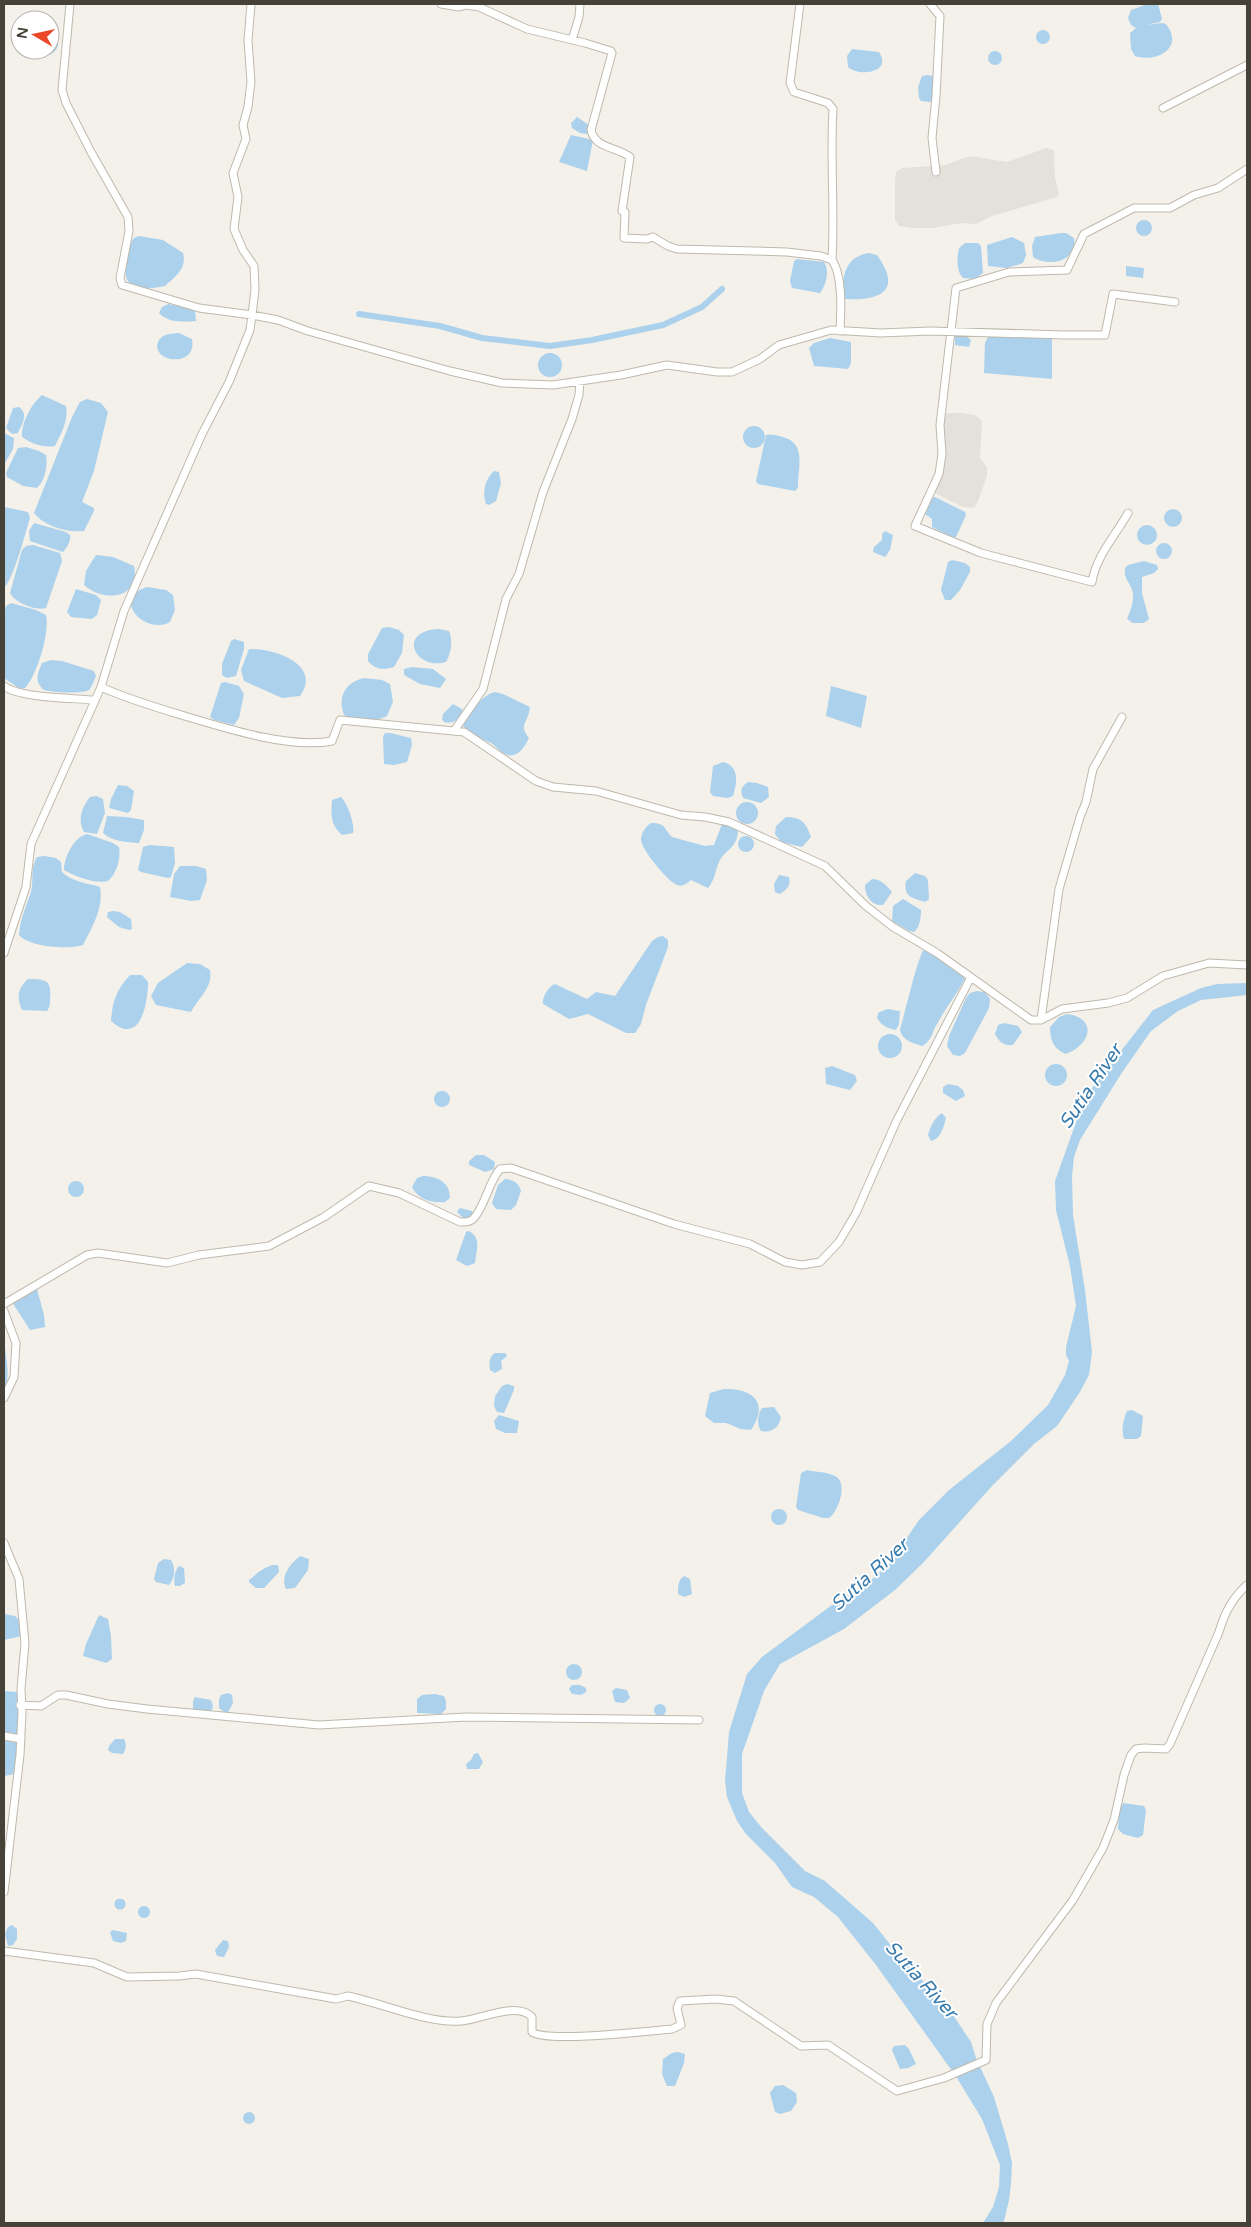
<svg xmlns="http://www.w3.org/2000/svg" width="1251" height="2227" font-family="'Varela Round',sans-serif">
<style>
.industrial{fill:#e4e0db}
.water{fill:#abd1ec}
.lines{fill:none;stroke-linecap:round;stroke-linejoin:round}
.canal{stroke:#abd1ec;stroke-width:6}
.street-casing{stroke:#bfb9ad;stroke-width:9}
.street{stroke:#fff;stroke-width:7}
.labels{text-anchor:middle;stroke-width:4;stroke-linejoin:round;paint-order:stroke}
.water-label{font-size:19px;font-style:italic;fill:#387bac;stroke:#fff}
</style>
<rect width="100%" height="100%" fill="#f4f1ea"/>
<path class="industrial" d="M 1046,148 L 1054,150 L 1055,178 L 1059,194 L 1057,197 L 992,216 L 976,224 L 962,223 L 932,228 L 912,228 L 899,226 L 895,220 L 895,180 L 896,172 L 902,168 L 945,165 L 970,156 L 1007,162 Z
M 944,413 L 960,413 L 975,415 L 982,421 L 980,458 L 987,467 L 987,476 L 978,501 L 974,508 L 963,507 L 933,492 L 940,481 L 945,450 L 943,434 Z"/>
<path class="water" d="M 1148,4 L 1158,4 L 1162,19 L 1160,22 L 1146,25 L 1162,23 L 1166,24 C 1185,48 1156,63 1135,56 L 1131,49 L 1130,33 L 1136,28 L 1131,25 L 1128,18 L 1131,10 Z
M1036 37a7 7 0 1 1 14 0a7 7 0 1 1-14 0Z
M 50,35 L 57,37 C 63,55 42,59 27,57 L 25,55 L 27,50 L 50,50 Z
M 852,49 L 879,52 C 893,73 859,77 848,67 L 847,56 Z
M988 58a7 7 0 1 1 14 0a7 7 0 1 1-14 0Z
M 927,75 L 933,76 L 934,79 L 933,98 L 930,102 L 921,101 L 919,98 L 918,87 L 922,76 Z
M 577,117 L 589,125 L 587,134 L 580,133 L 572,128 L 571,123 Z
M 571,135 L 593,140 L 587,171 L 559,162 Z
M1136 228a8 8 0 1 1 16 0a8 8 0 1 1-16 0Z
M 1061,233 L 1066,233 L 1074,238 C 1078,261 1049,268 1033,257 L 1032,246 L 1035,237 Z
M 139,236 L 163,240 L 183,253 C 187,269 176,276 165,286 C 138,292 119,289 127,257 C 129,250 130,243 134,238 Z
M 1012,237 L 1024,243 L 1026,255 L 1023,263 L 1007,268 L 988,266 L 987,245 Z
M 965,243 L 978,243 L 981,246 L 983,273 L 975,279 L 963,278 C 956,271 957,257 959,248 Z
M 869,253 L 877,255 C 903,291 880,301 845,299 L 842,297 C 843,276 844,257 869,253 Z
M 797,259 L 824,262 C 830,271 826,285 820,293 L 792,288 L 790,281 L 794,261 Z
M 1126,266 L 1144,268 L 1143,278 L 1126,276 Z
M 168,304 L 189,308 L 195,311 L 196,321 C 184,322 168,323 159,313 L 162,307 Z
M 179,333 L 192,339 C 198,369 150,362 158,342 C 162,333 171,334 179,333 Z
M 958,335 L 966,336 L 971,340 L 969,347 L 955,345 L 955,337 Z
M 988,337 L 1050,337 L 1052,339 L 1052,379 L 984,373 L 985,343 Z
M 830,338 L 851,342 L 851,363 L 848,369 L 814,366 L 809,348 L 814,343 Z
M538 365a12 12 0 1 1 24 0a12 12 0 1 1-24 0Z
M 42,395 L 66,406 C 69,420 61,434 55,446 C 43,448 32,444 22,437 C 21,424 31,404 42,395 Z
M 87,399 L 101,403 L 108,412 L 94,471 L 82,502 L 94,508 L 94,511 L 84,531 C 67,533 44,526 34,513 L 72,417 L 80,402 Z
M 19,407 C 29,414 22,424 18,433 L 12,434 L 6,428 L 13,408 Z
M743 437a11 11 0 1 1 22 0a11 11 0 1 1-22 0Z
M 4,433 L 14,438 L 13,449 L 4,465 Z
M 766,435 C 773,434 780,436 786,438 C 807,446 797,471 798,488 L 795,491 L 758,484 L 756,481 Z
M 26,447 L 39,451 L 46,455 C 48,465 45,481 37,488 L 23,486 L 7,477 L 6,473 L 18,448 Z
M 494,471 L 499,472 L 501,483 L 496,501 L 489,505 L 486,504 C 482,493 485,479 494,471 Z
M 935,497 L 965,512 L 966,515 L 956,537 L 953,538 L 932,527 L 932,519 L 925,514 L 932,498 Z
M 4,507 L 28,512 L 30,518 C 25,534 14,578 4,588 Z
M1164 518a9 9 0 1 1 18 0a9 9 0 1 1-18 0Z
M 34,523 L 66,532 L 70,535 C 71,542 67,547 63,552 L 30,541 L 29,531 Z
M1137 535a10 10 0 1 1 20 0a10 10 0 1 1-20 0Z
M 885,531 L 893,535 L 890,550 L 885,557 L 873,552 L 874,547 L 882,540 L 882,534 Z
M1156 551a8 8 0 1 1 16 0a8 8 0 1 1-16 0Z
M 33,545 L 60,553 L 62,561 L 46,608 C 36,611 15,603 10,593 L 22,550 L 26,546 Z
M 96,555 L 113,557 L 134,566 C 141,599 104,603 84,585 L 86,571 Z
M 952,560 L 965,563 L 970,567 L 970,572 L 960,590 L 951,600 L 945,600 L 941,590 L 948,562 Z
M 1144,561 L 1157,565 L 1158,569 L 1154,573 L 1142,577 L 1142,593 L 1149,619 L 1144,623 L 1133,623 L 1127,619 C 1131,609 1136,598 1131,587 C 1127,579 1124,578 1125,568 L 1128,565 Z
M 147,587 L 166,590 L 173,595 L 175,610 L 170,622 C 145,636 110,598 147,587 Z
M 76,589 L 96,595 L 101,600 L 97,615 L 92,619 L 71,617 L 67,612 Z
M 11,603 L 36,610 L 46,615 C 50,632 37,676 25,688 L 20,689 L 4,678 L 4,613 L 6,606 Z
M 389,627 L 399,630 L 404,635 L 402,653 L 394,667 C 384,670 375,670 368,661 L 368,654 L 382,628 Z
M 439,629 L 449,631 C 453,639 451,654 446,662 C 415,671 396,631 439,629 Z
M 234,639 L 244,642 L 244,649 L 236,676 L 227,678 L 222,675 L 222,664 L 231,641 Z
M 249,649 C 273,648 323,664 300,696 L 282,698 L 244,681 L 241,670 Z
M 51,660 L 62,661 L 94,671 L 96,676 C 94,680 92,687 89,690 C 83,694 47,693 42,689 C 42,688 38,683 38,682 C 36,676 40,668 42,663 Z
M 412,667 L 433,669 L 446,679 L 440,688 L 420,684 L 404,675 L 404,669 Z
M 364,678 L 382,680 L 390,684 L 393,702 L 387,716 C 373,723 357,721 344,715 C 337,696 346,682 364,678 Z
M 225,682 L 239,686 L 244,694 L 239,718 L 234,725 L 214,720 L 210,717 L 221,683 Z
M 831,686 L 867,696 L 861,728 L 826,716 Z
M 495,692 L 503,694 L 530,707 C 528,724 518,724 529,738 C 524,748 516,761 503,753 C 498,750 495,745 491,743 C 482,739 469,734 463,726 C 469,714 481,695 495,692 Z
M 453,704 L 462,709 L 464,713 C 458,719 453,725 444,722 L 442,719 L 443,714 Z
M 385,733 L 390,733 L 411,738 L 412,745 L 407,762 L 394,765 L 384,764 L 383,737 Z
M 723,762 C 740,766 737,783 733,796 L 728,798 L 713,796 L 710,792 L 713,766 Z
M 748,782 L 757,783 L 768,787 L 769,797 L 761,803 L 743,798 C 740,790 741,787 748,782 Z
M 118,785 L 127,786 L 134,791 L 131,810 L 128,813 L 109,808 L 111,799 Z
M 97,796 L 103,799 L 105,813 L 97,834 L 84,832 C 77,820 82,807 90,797 Z
M 341,797 C 348,804 355,824 353,833 L 342,835 C 330,824 331,815 332,800 Z
M736 813a11 11 0 1 1 22 0a11 11 0 1 1-22 0Z
M 107,816 L 126,817 L 144,820 L 144,830 L 139,843 C 126,842 113,842 103,833 Z
M 786,817 C 802,817 806,823 811,837 L 802,847 L 781,842 L 775,834 L 776,826 Z
M 651,823 C 666,823 664,829 672,837 L 705,846 L 714,845 L 722,824 L 734,827 L 738,831 C 737,849 725,849 719,862 C 715,871 715,880 708,888 L 691,880 C 687,883 683,887 677,885 C 668,882 640,848 641,839 C 642,832 645,827 651,823 Z
M 87,834 L 113,843 L 119,847 C 121,859 117,873 108,881 C 95,884 76,877 64,870 C 64,857 74,837 87,834 Z
M738 844a8 8 0 1 1 16 0a8 8 0 1 1-16 0Z
M 150,845 L 174,847 L 175,863 L 171,877 L 168,878 L 141,872 L 138,870 L 143,847 Z
M 45,856 L 56,858 L 61,862 L 62,872 C 72,882 87,883 100,887 C 104,908 92,927 83,945 C 68,950 29,947 19,935 C 20,919 26,907 31,892 C 34,880 30,868 37,857 Z
M 180,866 L 196,866 L 206,869 L 207,880 L 200,900 L 191,901 L 170,897 L 174,874 Z
M 915,873 L 925,876 L 928,880 L 929,899 L 925,902 C 912,898 903,897 906,881 Z
M 779,875 L 789,877 C 791,886 787,889 780,894 L 775,892 L 774,884 Z
M 872,879 C 881,879 886,885 892,892 L 883,905 C 871,906 865,896 865,885 Z
M 903,899 L 921,910 C 921,917 920,927 914,932 L 909,931 L 892,921 L 893,906 Z
M 113,911 L 120,912 L 131,919 L 132,929 L 129,930 L 119,927 L 107,917 L 108,912 Z
M 663,936 L 668,940 L 668,947 L 646,1005 L 641,1024 L 635,1033 L 626,1033 L 588,1014 L 569,1019 L 543,1004 C 542,997 548,987 555,984 L 587,999 L 596,992 L 615,996 L 652,941 L 658,937 Z
M 925,948 L 966,976 C 957,995 946,1007 937,1024 C 932,1032 932,1041 922,1046 C 913,1043 901,1040 900,1029 C 905,1014 918,954 925,948 Z
M 187,963 L 200,964 L 210,970 C 213,988 199,997 191,1012 L 156,1005 L 151,996 L 158,983 Z
M 130,975 L 142,975 L 148,982 C 148,1004 140,1047 111,1021 C 112,1002 117,989 130,975 Z
M 28,979 C 46,979 52,980 50,999 C 50,1005 50,1007 47,1011 L 22,1010 C 16,997 18,988 28,979 Z
M 1247,983 L 1247,995 L 1201,1000 L 1178,1011 L 1151,1031 L 1121,1074 L 1080,1140 L 1074,1157 L 1072,1176 L 1073,1215 L 1085,1290 L 1092,1352 L 1089,1375 L 1080,1392 L 1057,1426 L 1034,1444 L 992,1486 L 923,1563 L 895,1590 L 844,1629 L 780,1664 L 764,1691 L 742,1754 L 742,1793 L 749,1812 L 762,1828 L 805,1871 L 825,1881 L 873,1923 L 902,1959 L 947,2006 L 971,2042 L 976,2058 L 994,2097 L 1008,2144 L 1012,2163 L 1011,2184 L 1009,2200 L 1004,2221 L 1002,2223 L 983,2223 L 993,2207 L 999,2187 L 1000,2165 L 982,2119 L 957,2078 L 922,2029 L 876,1965 L 838,1917 L 814,1897 L 792,1887 L 775,1863 L 746,1834 L 737,1821 L 727,1797 L 725,1780 L 727,1758 L 729,1732 L 747,1674 L 762,1657 L 836,1602 L 871,1580 L 889,1564 L 919,1520 L 949,1490 L 1011,1441 L 1048,1405 L 1065,1375 L 1069,1361 L 1066,1355 L 1066,1347 L 1076,1306 L 1070,1266 L 1056,1210 L 1055,1181 L 1085,1097 L 1153,1010 L 1201,988 L 1217,984 Z
M 977,991 L 985,992 L 990,999 L 989,1008 L 965,1053 L 960,1056 L 953,1055 L 947,1046 L 949,1036 L 966,998 L 970,993 Z
M 887,1009 L 900,1011 L 899,1024 L 896,1030 C 887,1028 882,1026 877,1018 L 878,1013 Z
M 1067,1014 C 1098,1018 1091,1045 1066,1054 C 1053,1049 1050,1039 1050,1027 L 1059,1017 Z
M 1004,1023 L 1018,1026 L 1022,1032 L 1013,1045 C 1004,1046 999,1042 995,1034 L 998,1025 Z
M878 1046a12 12 0 1 1 24 0a12 12 0 1 1-24 0Z
M1045 1075a11 11 0 1 1 22 0a11 11 0 1 1-22 0Z
M 832,1066 L 855,1075 L 857,1081 L 850,1090 L 826,1084 L 825,1068 Z
M 948,1084 L 958,1086 L 963,1090 L 965,1096 L 956,1101 L 943,1093 L 943,1087 Z
M434 1099a8 8 0 1 1 16 0a8 8 0 1 1-16 0Z
M 942,1113 L 946,1118 C 944,1126 941,1139 931,1141 L 928,1135 C 930,1127 935,1117 942,1113 Z
M 476,1155 L 484,1155 L 495,1162 L 494,1169 L 485,1172 L 469,1165 L 469,1161 Z
M 423,1176 C 437,1176 450,1182 450,1198 L 445,1202 C 433,1203 418,1200 412,1187 L 417,1178 Z
M 505,1179 C 514,1180 518,1182 521,1191 L 516,1205 L 511,1210 L 496,1209 L 492,1203 L 498,1185 Z
M68 1189a8 8 0 1 1 16 0a8 8 0 1 1-16 0Z
M 460,1208 L 472,1211 L 473,1216 L 468,1219 L 462,1217 L 457,1212 Z
M 469,1231 C 482,1238 476,1251 475,1263 L 467,1266 L 456,1260 L 466,1232 Z
M 37,1289 L 44,1315 L 45,1327 L 30,1330 L 12,1302 Z
M 4,1340 C 6,1359 11,1375 4,1392 Z
M 495,1353 L 505,1353 L 507,1356 L 501,1361 L 502,1369 L 495,1373 L 490,1370 C 489,1363 489,1357 495,1353 Z
M 507,1384 L 514,1386 L 514,1390 L 504,1413 L 497,1412 L 494,1406 L 495,1396 L 502,1386 Z
M 724,1389 C 752,1388 770,1402 751,1430 L 741,1429 L 726,1423 L 714,1423 L 705,1416 L 710,1393 Z
M 774,1407 L 781,1417 C 779,1428 772,1433 761,1431 C 756,1424 758,1414 762,1408 Z
M 1132,1410 L 1143,1416 L 1141,1436 L 1137,1439 L 1124,1439 C 1121,1429 1123,1421 1127,1411 Z
M 499,1415 L 519,1421 L 517,1433 L 505,1433 L 496,1429 L 494,1421 Z
M 807,1470 C 815,1472 828,1472 835,1476 C 849,1483 838,1512 829,1518 L 823,1518 L 798,1510 L 796,1507 L 801,1473 Z
M771 1517a8 8 0 1 1 16 0a8 8 0 1 1-16 0Z
M 300,1556 L 309,1559 L 308,1570 L 295,1588 L 286,1589 C 280,1576 290,1564 300,1556 Z
M 164,1559 L 171,1560 C 176,1568 175,1578 169,1585 L 156,1582 L 154,1579 L 158,1563 Z
M 273,1565 L 278,1565 L 279,1572 L 264,1588 L 256,1588 L 249,1582 L 249,1580 C 256,1574 264,1567 273,1565 Z
M 179,1566 L 184,1568 L 185,1583 L 180,1586 L 175,1586 C 173,1580 175,1570 179,1566 Z
M 684,1576 L 690,1579 L 692,1594 L 684,1597 L 678,1594 C 678,1587 678,1580 684,1576 Z
M 4,1614 L 15,1616 L 20,1621 L 22,1636 L 4,1640 Z
M 99,1615 L 108,1619 L 111,1636 L 112,1659 L 106,1663 L 83,1656 L 86,1644 Z
M566 1672a8 8 0 1 1 16 0a8 8 0 1 1-16 0Z
M 572,1685 L 580,1685 L 586,1688 L 586,1692 L 581,1695 L 572,1694 L 569,1689 Z
M 616,1688 L 627,1690 L 630,1698 L 624,1703 L 615,1702 L 612,1691 Z
M 4,1691 L 17,1692 L 19,1731 L 16,1735 L 4,1735 Z
M 228,1693 L 232,1695 L 233,1703 L 228,1712 L 225,1713 L 219,1708 L 219,1699 L 221,1695 Z
M 422,1695 L 435,1694 L 444,1696 L 446,1701 L 446,1709 L 441,1714 L 417,1713 L 417,1699 Z
M 195,1697 L 211,1700 L 213,1706 L 211,1712 L 193,1710 L 193,1701 Z
M654 1710a6 6 0 1 1 12 0a6 6 0 1 1-12 0Z
M 4,1739 L 18,1742 L 15,1774 L 4,1776 Z
M 115,1739 L 124,1739 C 127,1744 126,1749 123,1754 L 112,1753 L 108,1750 L 109,1746 Z
M 478,1753 L 483,1762 L 479,1769 L 467,1769 L 466,1764 L 471,1760 L 474,1754 Z
M 1123,1803 L 1144,1806 L 1146,1810 L 1143,1835 L 1138,1838 L 1123,1834 L 1118,1829 L 1119,1812 Z
M114.5 1904a5.5 5.5 0 1 1 11 0a5.5 5.5 0 1 1-11 0Z
M138 1912a6 6 0 1 1 12 0a6 6 0 1 1-12 0Z
M 12,1925 L 17,1929 L 17,1939 L 13,1945 L 8,1946 L 5,1934 L 8,1927 Z
M 113,1930 L 127,1933 L 126,1941 L 121,1943 L 113,1941 L 110,1932 Z
M 223,1940 L 228,1941 L 229,1947 L 224,1957 L 217,1956 L 215,1950 Z
M 905,2045 L 909,2049 L 916,2064 L 908,2068 L 900,2069 L 892,2050 L 894,2046 Z
M 678,2052 L 685,2054 L 684,2063 L 675,2086 L 667,2086 L 662,2074 L 663,2059 L 672,2053 Z
M 783,2085 L 796,2093 L 797,2102 L 791,2111 L 780,2114 L 775,2112 L 770,2093 L 775,2086 Z
M243 2118a6 6 0 1 1 12 0a6 6 0 1 1-12 0Z"/>
<g class="lines">
<path class="canal" d="M 359,314 L 440,326 L 482,338 L 550,346 L 592,340 L 663,325 L 702,307 L 722,289"/>
<g class="street-casing">
<path id="street" d="M 251,4 L 248,40 L 251,82 L 248,107 L 243,125 L 246,139 L 233,173 L 238,197 L 234,229 L 243,250 L 254,266 L 255,289 L 252,315 L 278,320 L 308,331 L 450,371 L 502,383 L 553,385 L 621,375 L 667,365 L 717,372 L 732,372 L 760,359 L 779,345 L 831,330 L 881,333 L 930,331 L 1064,335 L 1105,335 L 1113,294 L 1175,302
M 441,4 L 459,7 L 466,5 L 479,7 L 527,29 L 585,43 L 611,51 L 612,53 L 591,130 C 595,149 618,147 630,157 L 622,211 L 625,212 L 624,238 L 647,239 L 653,237 L 668,246 L 677,249 L 787,252 L 821,256 L 832,260 C 843,276 841,311 840,331
M 800,4 L 790,83 L 794,92 L 828,103 L 833,109 C 830,159 835,209 832,260
M 930,4 L 940,16 L 936,96 L 932,138 L 936,172
M 572,40 L 579,17 L 580,4
M 1163,108 L 1247,65
M 1128,513 C 1116,535 1096,556 1092,582 L 981,553 L 915,526 L 939,474 L 942,454 L 940,425 L 956,288 L 1009,272 L 1067,270 L 1084,234 L 1134,208 L 1170,208 L 1194,195 L 1218,188 L 1247,169
M 4,686 C 19,698 72,698 94,700
M 101,687 C 130,700 158,708 188,717 C 228,729 291,749 332,741 L 340,720 L 464,732 L 536,781 L 553,787 L 596,791 L 681,815 L 705,817 L 729,822 L 825,866 L 866,906 L 893,927 L 937,953 L 1031,1020 L 1041,1020 L 1062,1009 L 1108,1003 L 1127,998 L 1163,976 L 1209,963 L 1247,965
M 454,731 L 483,689 L 506,599 L 519,574 L 543,492 L 572,419 L 579,395 L 580,381
M 4,953 L 26,887 L 31,844 L 101,687 L 124,611 L 202,434 L 229,382 L 250,330 L 252,315 L 199,308 L 122,285 L 120,278 L 129,231 L 128,217 L 91,152 L 66,103 L 62,90 L 70,4
M 1041,1020 L 1059,889 L 1080,817 L 1086,802 L 1093,769 L 1122,717
M 4,1304 L 87,1255 L 98,1253 L 167,1263 L 199,1255 L 269,1246 L 324,1217 L 369,1186 L 399,1193 L 460,1222 C 465,1222 471,1222 474,1218 C 486,1204 488,1183 500,1169 L 511,1168 L 674,1224 L 750,1244 L 785,1262 L 802,1265 L 820,1262 L 839,1242 L 856,1213 L 896,1122 L 971,977
M 4,1311 L 16,1343 L 14,1377 L 4,1398
M 4,1543 L 19,1579 L 25,1643 L 21,1689 L 22,1713 L 20,1755 L 4,1892
M 20,1705 L 41,1706 L 58,1695 L 66,1695 L 108,1704 L 147,1709 L 319,1725 L 466,1717 L 699,1720
M 4,1736 L 21,1739
M 4,1951 L 94,1963 L 127,1977 L 179,1976 L 196,1974 L 336,1999 L 348,1996 C 381,2003 429,2024 461,2021 C 480,2020 516,2001 532,2017 L 532,2032 C 547,2043 649,2031 672,2029 L 681,2025 L 677,2008 L 680,2001 L 716,1999 L 734,2001 L 801,2046 L 828,2045 L 897,2091 L 944,2078 L 986,2060 L 987,2024 L 996,2003 L 1073,1900 L 1103,1848 L 1114,1820 L 1124,1775 L 1131,1755 L 1136,1749 L 1144,1748 L 1166,1749 L 1170,1744 L 1219,1632 C 1224,1614 1233,1597 1247,1585"/>
</g>
<use href="#street" class="street"/>
</g>
<g class="labels">
<g class="water-label">
<text transform="translate(1090 1086) rotate(-56)" y="7">Sutia River</text>
<text transform="translate(869 1574) rotate(-42)" y="7">Sutia River</text>
<text transform="translate(922 1979) rotate(48)" y="7">Sutia River</text>
</g>
</g>
<rect width="1251" height="2227" fill="none" stroke="#474238" stroke-width="10"/>
<g transform="translate(35 35) rotate(279)"><circle r="24" fill="#ffffff" stroke="#b5b3af"/>
<path d="M0-4L9 19L0 12L-9 19Z" fill="#eb482a"/>
<text y="-8" font-size="14" font-weight="bold" text-anchor="middle" fill="#474238">N</text>
</g>
</svg>
